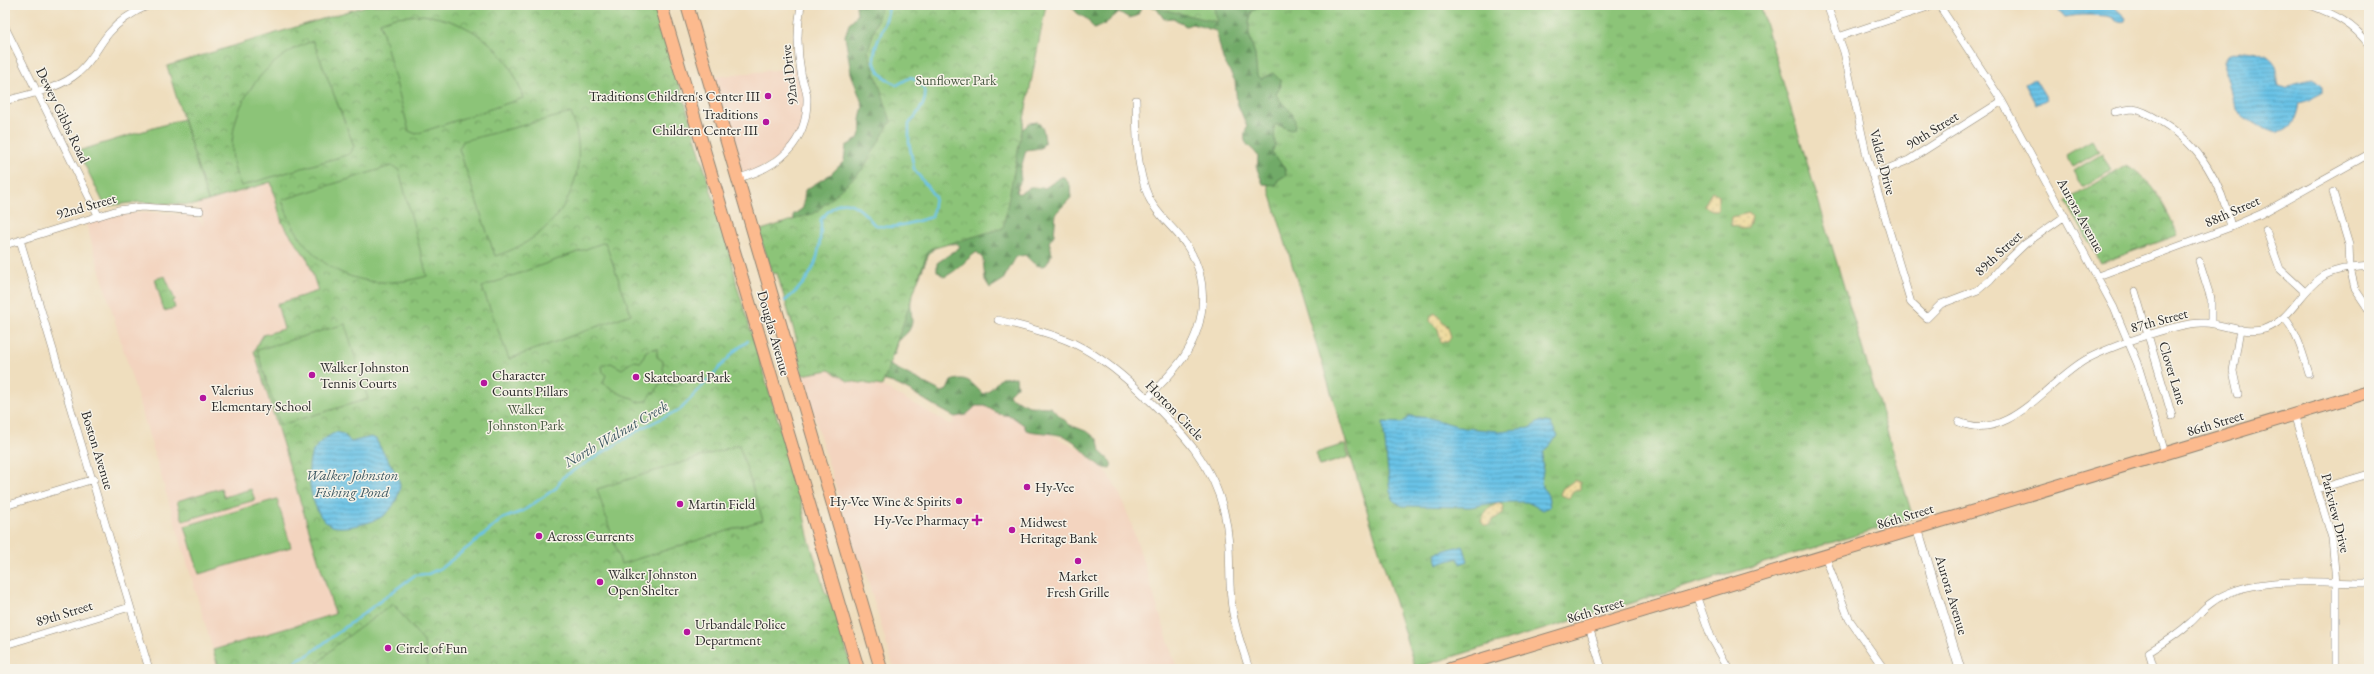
<svg xmlns="http://www.w3.org/2000/svg" width="2374" height="674" font-family="'EB Garamond',serif">
<style>
.built{fill:#f3d4bf}
.grass{fill:url(#grass-tufts);stroke:#5c7852}
.forest{fill:url(#forest-firs);stroke:#4e6a4a}
.sand{fill:url(#sand-dots);stroke:#8c8264}
.park{fill:url(#park-crowns);stroke:#5c7852}
.garden{fill:#8cc478;stroke:#5c7852}
.water{fill:url(#water-rules);stroke:#4a7789}
.lines{fill:none;stroke-linecap:round;stroke-linejoin:round}
.stream{stroke:#69c3e7;stroke-width:2.5}
.minor-casing{stroke:#8d8474;stroke-width:8}
.tertiary-casing{stroke:#8d8474;stroke-width:10}
.primary-casing{stroke:#8d8474;stroke-width:14}
.minor{stroke:#fff;stroke-width:7}
.tertiary{stroke:#fff;stroke-width:9}
.primary{stroke:#fcba8e;stroke-width:12}
.poi-dot{fill:#b5179e;stroke:#f7f3e8;stroke-width:1.5}
.labels{text-anchor:middle;stroke-width:3;stroke-linejoin:round;paint-order:stroke}
.street-label{font-size:14px;fill:#2b2b2b;stroke:#f7f3e8}
.park-label{font-size:14px;fill:#485942;stroke:#f7f3e8}
.poi-label{font-size:14px;fill:#2b2b2b;stroke:#f7f3e8;text-anchor:start}
.water-label{font-size:15px;font-style:italic;fill:#3e5963;stroke:#f7f3e8}
</style>
<defs>
<pattern id="grass-tufts" width="24" height="20" patternUnits="userSpaceOnUse"><rect width="24" height="20" fill="#8cc478"/><path d="M3 7l-1-3M5 7V3M7 7l1-3M15 17l-1-3M17 17v-4M19 17l1-3" fill="none" stroke="#739f63"/></pattern>
<pattern id="forest-firs" width="22" height="20" patternUnits="userSpaceOnUse"><rect width="22" height="20" fill="#71aa68"/><path d="M5 1l3.5 6h-7zM16 11l3.5 6h-7z" fill="#5d8b56"/></pattern>
<pattern id="sand-dots" width="8" height="8" patternUnits="userSpaceOnUse"><rect width="8" height="8" fill="#eeda9e"/><path d="M2 2h.1M6 6h.1" fill="none" stroke="#cb8" stroke-width="1.8" stroke-linecap="round"/></pattern>
<pattern id="park-crowns" width="20" height="18" patternUnits="userSpaceOnUse"><rect width="20" height="18" fill="#8cc478"/><path d="M2 6a3 3 0 1 1 6 0M12 15a3 3 0 1 1 6 0" fill="none" stroke="#739f63"/></pattern>
<pattern id="water-rules" width="6" height="5" patternUnits="userSpaceOnUse"><rect width="6" height="5" fill="#69c3e7"/><path d="M0 2.5h6" fill="none" stroke="#579fbb"/></pattern>
</defs>
<rect width="100%" height="100%" fill="#f7f3e8"/>
<filter id="ink" filterUnits="userSpaceOnUse"><feTurbulence type="fractalNoise" baseFrequency=".025" numOctaves="2"/><feDisplacementMap in="SourceGraphic" scale="8" xChannelSelector="R" yChannelSelector="G"/><feConvolveMatrix kernelMatrix="1 2 1 2 8 2 1 2 1" color-interpolation-filters="sRGB"/></filter>
<filter id="wash" filterUnits="userSpaceOnUse"><feTurbulence type="fractalNoise" baseFrequency=".012" numOctaves="4" result="noise"/><feDisplacementMap in="SourceGraphic" scale="16" xChannelSelector="R" yChannelSelector="G"/><feGaussianBlur stdDeviation="0.9" result="paint"/><feColorMatrix in="noise" values="0 0 0 0 0 0 0 0 0 0 0 0 0 0 0 0 0 1.4 0 .05"/><feComposite in="paint" operator="in"/></filter>
<g filter="url(#wash)">
<rect width="100%" height="100%" fill="#efdebe"/>
<path class="built" d="M 800,67 L 807,97 L 803,129 L 781,158 L 743,177 L 714,77 Z
M 271,182 L 282,223 L 308,260 L 318,291 L 277,304 L 284,329 L 263,335 L 335,614 L 213,650 L 86,224 L 120,214 L 144,212 L 189,215 L 200,220 L 204,226 L 198,204 Z
M 829,370 L 848,381 L 882,386 L 952,425 L 955,417 L 982,400 L 1097,458 L 1118,490 L 1130,520 L 1177,669 L 894,669 L 863,564 L 856,556 L 802,375 Z"/>
<path class="grass" d="M 1213,5 L 1760,5 L 1913,518 L 1415,668 Z"/>
<path class="forest" d="M 856,5 L 1043,5 L 1022,130 L 1029,123 L 1038,122 L 1043,129 L 1045,141 L 1041,148 L 1026,150 L 1020,172 L 1021,180 L 1016,191 L 1018,194 L 1032,187 L 1045,188 L 1061,177 L 1064,177 L 1070,185 L 1071,198 L 1056,213 L 1054,235 L 1049,242 C 1053,252 1052,256 1046,265 C 1037,269 1031,261 1025,255 L 1016,257 L 1003,280 L 990,288 L 985,280 L 983,259 L 977,252 C 966,259 958,271 944,277 L 937,271 L 937,263 L 960,247 L 958,244 C 929,242 930,253 920,275 C 917,283 912,289 911,298 C 909,319 920,326 897,341 L 895,354 L 882,361 L 942,392 L 947,390 L 951,381 C 968,375 971,383 983,394 L 988,392 L 1001,378 L 1016,377 L 1017,386 L 1009,394 L 1010,397 L 1029,406 L 1050,407 L 1070,425 L 1088,432 L 1098,440 L 1100,451 C 1104,457 1115,461 1110,469 C 1094,468 1082,445 1068,438 C 1060,433 1039,433 1029,431 L 1026,430 L 1024,425 L 1011,416 L 999,414 L 985,406 L 976,406 L 966,415 L 955,417 C 934,407 915,392 893,383 C 870,375 842,385 824,364 L 793,215 L 803,208 L 805,190 L 831,174 L 844,161 L 846,146 L 858,139 L 862,128 L 860,120 L 863,106 L 851,73 L 845,36 L 849,24 L 857,15 Z
M 1070,5 L 1143,5 L 1137,16 L 1129,18 L 1119,12 L 1105,24 L 1094,29 L 1087,19 L 1077,13 Z
M 1154,5 L 1265,5 L 1252,11 L 1249,22 L 1249,34 L 1255,55 L 1257,76 L 1261,79 L 1273,73 L 1280,80 L 1281,86 L 1276,94 C 1282,108 1299,111 1294,129 L 1291,130 L 1276,124 L 1274,126 L 1275,145 L 1272,152 C 1277,161 1286,164 1286,175 L 1278,180 L 1276,185 L 1263,184 L 1257,169 L 1258,156 C 1249,143 1240,146 1247,126 L 1237,103 L 1235,81 L 1223,59 L 1216,31 L 1192,24 L 1186,26 L 1173,18 L 1164,19 Z"/>
<path class="sand" d="M 1712,191 L 1718,195 L 1718,210 L 1712,210 L 1704,206 Z
M 1749,213 L 1752,217 L 1748,228 L 1742,229 L 1731,225 L 1732,217 Z
M 1435,313 L 1448,327 L 1451,337 L 1448,342 L 1441,342 L 1438,329 L 1430,321 L 1431,316 Z
M 1575,480 L 1580,482 L 1580,489 L 1573,492 L 1569,498 L 1560,495 L 1562,489 Z
M 1498,503 L 1504,506 L 1503,513 L 1493,520 L 1488,526 L 1484,525 L 1481,521 L 1487,510 Z"/>
<path class="park" d="M 369,5 L 656,5 L 733,265 L 737,286 L 799,489 L 808,536 L 825,592 L 831,597 L 852,669 L 219,669 L 213,650 L 335,614 L 254,351 L 263,335 L 284,329 L 277,304 L 318,291 L 308,260 L 282,223 L 271,182 L 208,201 L 167,66 Z
M 882,5 L 1046,5 L 1003,228 L 928,250 L 882,386 L 848,381 L 829,370 L 802,375 L 794,342 L 797,341 L 777,273 L 773,274 L 758,231 L 815,213 L 863,169 L 891,121 L 868,51 Z
M 1142,5 L 1213,5 L 1218,22 Z
M 2127,165 C 2152,180 2167,209 2178,235 L 2101,263 L 2066,201 Z
M 165,276 L 175,300 L 173,301 L 175,308 L 164,311 L 155,279 Z
M 221,488 L 224,497 L 251,489 L 255,500 L 183,521 L 177,501 Z"/>
<path class="garden" d="M 422,15 C 470,20 510,49 523,98 L 416,134 L 409,131 L 380,22 L 395,17 Z
M 313,41 L 354,146 L 350,154 L 241,186 C 239,180 235,173 234,166 C 223,111 262,58 313,41 Z
M 571,113 C 595,177 559,237 495,256 L 459,149 L 463,141 Z
M 183,119 L 208,201 L 194,205 L 139,202 L 105,206 L 78,151 Z
M 2092,140 L 2099,152 L 2073,167 L 2066,155 Z
M 2102,154 L 2111,171 L 2082,187 L 2073,171 Z
M 391,166 L 399,170 L 427,276 C 359,296 304,267 282,200 Z
M 605,242 L 631,314 L 509,359 L 482,287 Z
M 345,324 L 368,399 L 280,425 L 257,350 Z
M 657,348 L 657,357 L 663,361 C 662,369 664,373 669,379 L 678,379 L 681,383 L 677,387 L 664,382 L 659,384 L 655,393 L 651,393 L 647,401 L 637,402 L 633,398 C 621,396 613,389 603,383 L 606,375 L 603,372 L 602,366 L 611,363 L 622,369 L 633,361 L 641,362 L 646,351 Z
M 1345,444 L 1349,457 L 1320,466 L 1316,453 Z
M 739,445 L 763,520 L 621,564 L 597,489 Z
M 277,499 L 291,547 L 199,574 L 185,526 Z
M 393,604 L 424,642 L 428,668 L 313,669 L 336,645 Z"/>
<path class="water" d="M 2054,5 L 2112,5 L 2126,18 L 2125,21 C 2117,23 2114,17 2107,16 C 2092,15 2079,14 2065,17 Z
M 2245,50 C 2258,51 2275,55 2277,71 C 2277,77 2276,81 2278,87 L 2285,89 L 2299,81 L 2313,78 L 2322,87 L 2322,94 L 2310,100 L 2299,103 C 2295,129 2283,141 2257,125 C 2251,121 2244,118 2239,112 C 2229,100 2232,84 2224,73 L 2224,62 L 2228,55 Z
M 2035,79 L 2047,99 L 2036,105 L 2025,84 Z
M 1410,416 L 1430,418 L 1464,428 L 1499,431 L 1529,428 L 1541,421 L 1550,423 L 1558,436 L 1544,451 L 1542,461 L 1543,471 L 1541,483 L 1548,496 L 1550,507 L 1543,510 L 1527,502 L 1499,502 L 1470,507 L 1408,506 L 1402,506 L 1394,501 L 1390,492 L 1383,422 L 1402,423 Z
M 337,432 L 343,434 L 351,442 L 371,437 L 376,439 C 381,451 399,474 400,485 C 400,495 392,511 383,516 C 373,523 341,531 330,525 C 312,517 304,469 312,453 C 317,443 327,436 337,432 Z
M 1463,545 L 1468,561 L 1460,564 L 1458,558 L 1438,564 L 1435,553 Z"/>
<g class="lines">
<path class="stream" d="M 785,301 C 815,277 821,257 821,219 C 837,201 846,195 866,215 C 869,217 871,222 874,224 C 890,232 916,221 932,217 L 935,197 L 914,169 L 909,142 L 909,124 C 923,108 936,90 911,77 L 897,85 C 852,63 887,37 889,5
M 292,669 L 298,659 L 308,655 L 415,575 L 428,574 L 441,568 L 479,539 L 502,519 L 523,511 L 546,495 L 556,488 L 563,477 L 644,427 L 681,409 L 736,350 L 748,341"/>
</g>
</g>
<g filter="url(#ink)">
<g class="lines">
<g class="minor-casing">
<path id="minor" d="M 1827,5 L 1844,52 L 1867,157 L 1911,303 L 1927,318 L 1941,304 L 1978,290 L 1990,280 L 2003,265 L 2025,244 L 2065,216
M 1939,5 L 2002,101 L 2114,308 L 2138,365 L 2165,453
M 2310,5 C 2334,14 2354,24 2369,45
M 5,27 L 98,215
M 1838,37 L 1934,5
M 1136,100 C 1137,134 1135,166 1149,198 C 1158,217 1176,229 1187,246 C 1210,280 1206,322 1185,355 C 1175,371 1159,385 1147,399
M 5,101 C 29,94 60,89 79,72 C 92,61 98,46 109,33 C 120,20 133,12 149,5
M 2115,112 C 2121,111 2128,109 2133,109 C 2143,110 2154,117 2162,122 C 2200,145 2222,184 2231,227
M 1872,175 L 1909,160 L 2002,101
M 738,178 C 778,168 808,143 807,98 C 807,90 802,81 801,72 C 797,50 797,27 801,5
M 2333,192 L 2349,245 L 2350,268 L 2355,289 L 2369,310
M 2266,230 L 2280,269 L 2305,292
M 20,240 L 149,669
M 5,245 L 118,210 L 142,207 L 200,211
M 2199,261 L 2211,299 L 2211,323
M 2098,276 L 2231,227 L 2261,214 L 2369,154
M 2135,291 L 2172,416
M 2284,317 C 2298,334 2303,354 2309,374
M 998,320 C 1024,327 1049,332 1073,343 C 1102,357 1125,377 1148,399 C 1182,432 1213,464 1224,512 C 1232,544 1228,568 1231,599 C 1233,623 1242,646 1249,669
M 2238,394 L 2233,371 L 2240,329
M 2294,414 L 2332,538 L 2336,583 L 2336,669
M 1959,422 C 2009,444 2048,380 2087,359 C 2110,347 2180,321 2205,323 C 2224,324 2245,335 2265,329 C 2291,320 2300,291 2322,277 C 2335,268 2354,268 2369,266
M 2318,489 L 2369,474
M 5,506 L 94,479
M 1825,556 L 1849,619 L 1884,669
M 1696,595 L 1711,637 L 1729,669
M 1589,627 L 1602,669
M 5,645 L 130,607
M 2154,669 L 2149,652 C 2164,643 2178,634 2191,622 C 2198,616 2203,608 2211,603 C 2248,574 2323,583 2369,583"/>
</g>
<g class="tertiary-casing">
<path id="tertiary" d="M 1917,528 L 1960,669"/>
</g>
<g class="primary-casing">
<path id="primary" d="M 661,5 L 858,669
M 687,5 L 881,669
M 1450,669 L 2369,392"/>
</g>
<use href="#minor" class="minor"/>
<use href="#tertiary" class="tertiary"/>
<use href="#primary" class="primary"/>
</g>
</g>
<g class="poi-dot">
<circle cx="768" cy="96" r="4"/>
<circle cx="766" cy="122" r="4"/>
<circle cx="312" cy="375" r="4"/>
<circle cx="636" cy="377" r="4"/>
<circle cx="484" cy="383" r="4"/>
<circle cx="203" cy="398" r="4"/>
<circle cx="1027" cy="487" r="4"/>
<circle cx="959" cy="501" r="4"/>
<circle cx="680" cy="504" r="4"/>
<path d="M975 514h4v4h4v4h-4v4h-4v-4h-4v-4h4z"/>
<circle cx="1012" cy="530" r="4"/>
<circle cx="539" cy="536" r="4"/>
<circle cx="1078" cy="561" r="4"/>
<circle cx="600" cy="582" r="4"/>
<circle cx="687" cy="632" r="4"/>
<circle cx="388" cy="648" r="4"/>
</g>
<g class="labels">
<g class="street-label">
<text transform="translate(789 75) rotate(-97)" y="5">92nd Drive</text>
<text transform="translate(63 115) rotate(64)" y="5">Dewey Gibbs Road</text>
<text transform="translate(1932 130) rotate(-32)" y="5">90th Street</text>
<text transform="translate(1883 162) rotate(75)" y="5">Valdez Drive</text>
<text transform="translate(86 206) rotate(-16)" y="5">92nd Street</text>
<text transform="translate(2232 211) rotate(-24)" y="5">88th Street</text>
<text transform="translate(2081 215) rotate(61)" y="5">Aurora Avenue</text>
<text transform="translate(1998 253) rotate(-43)" y="5">89th Street</text>
<text transform="translate(2159 320) rotate(-15)" y="5">87th Street</text>
<text transform="translate(774 333) rotate(74)" y="5">Douglas Avenue</text>
<text transform="translate(2173 373) rotate(73)" y="5">Clover Lane</text>
<text transform="translate(1175 410) rotate(46)" y="5">Horton Circle</text>
<text transform="translate(2215 423) rotate(-17)" y="5">86th Street</text>
<text transform="translate(98 450) rotate(73)" y="5">Boston Avenue</text>
<text transform="translate(2336 513) rotate(76)" y="5">Parkview Drive</text>
<text transform="translate(1905 516) rotate(-17)" y="5">86th Street</text>
<text transform="translate(1952 595) rotate(73)" y="5">Aurora Avenue</text>
<text transform="translate(1595 610) rotate(-17)" y="5">86th Street</text>
<text transform="translate(64 613) rotate(-17)" y="5">89th Street</text>
</g>
<g class="park-label">
<text x="956" y="85">Sunflower Park</text>
<text x="526" y="414">Walker<tspan x="526" dy="16">Johnston Park</tspan></text>
</g>
<g class="poi-label">
<text x="760" y="101" text-anchor="end">Traditions Children's Center III</text>
<text x="758" y="119" text-anchor="end">Traditions<tspan x="758" dy="16">Children Center III</tspan></text>
<text x="320" y="372">Walker Johnston<tspan x="320" dy="16">Tennis Courts</tspan></text>
<text x="492" y="380">Character<tspan x="492" dy="16">Counts Pillars</tspan></text>
<text x="644" y="382">Skateboard Park</text>
<text x="211" y="395">Valerius<tspan x="211" dy="16">Elementary School</tspan></text>
<text x="1035" y="492">Hy-Vee</text>
<text x="951" y="506" text-anchor="end">Hy-Vee Wine &amp; Spirits</text>
<text x="688" y="509">Martin Field</text>
<text x="969" y="525" text-anchor="end">Hy-Vee Pharmacy</text>
<text x="1020" y="527">Midwest<tspan x="1020" dy="16">Heritage Bank</tspan></text>
<text x="547" y="541">Across Currents</text>
<text x="608" y="579">Walker Johnston<tspan x="608" dy="16">Open Shelter</tspan></text>
<text x="1078" y="581" text-anchor="middle">Market<tspan x="1078" dy="16">Fresh Grille</tspan></text>
<text x="695" y="629">Urbandale Police<tspan x="695" dy="16">Department</tspan></text>
<text x="396" y="653">Circle of Fun</text>
</g>
<g class="water-label">
<text transform="translate(616 434) rotate(-30)" y="5">North Walnut Creek</text>
<text x="352" y="480">Walker Johnston<tspan x="352" dy="17">Fishing Pond</tspan></text>
</g>
</g>
<rect width="2374" height="674" fill="none" stroke="#f7f3e8" stroke-width="20"/>
</svg>
